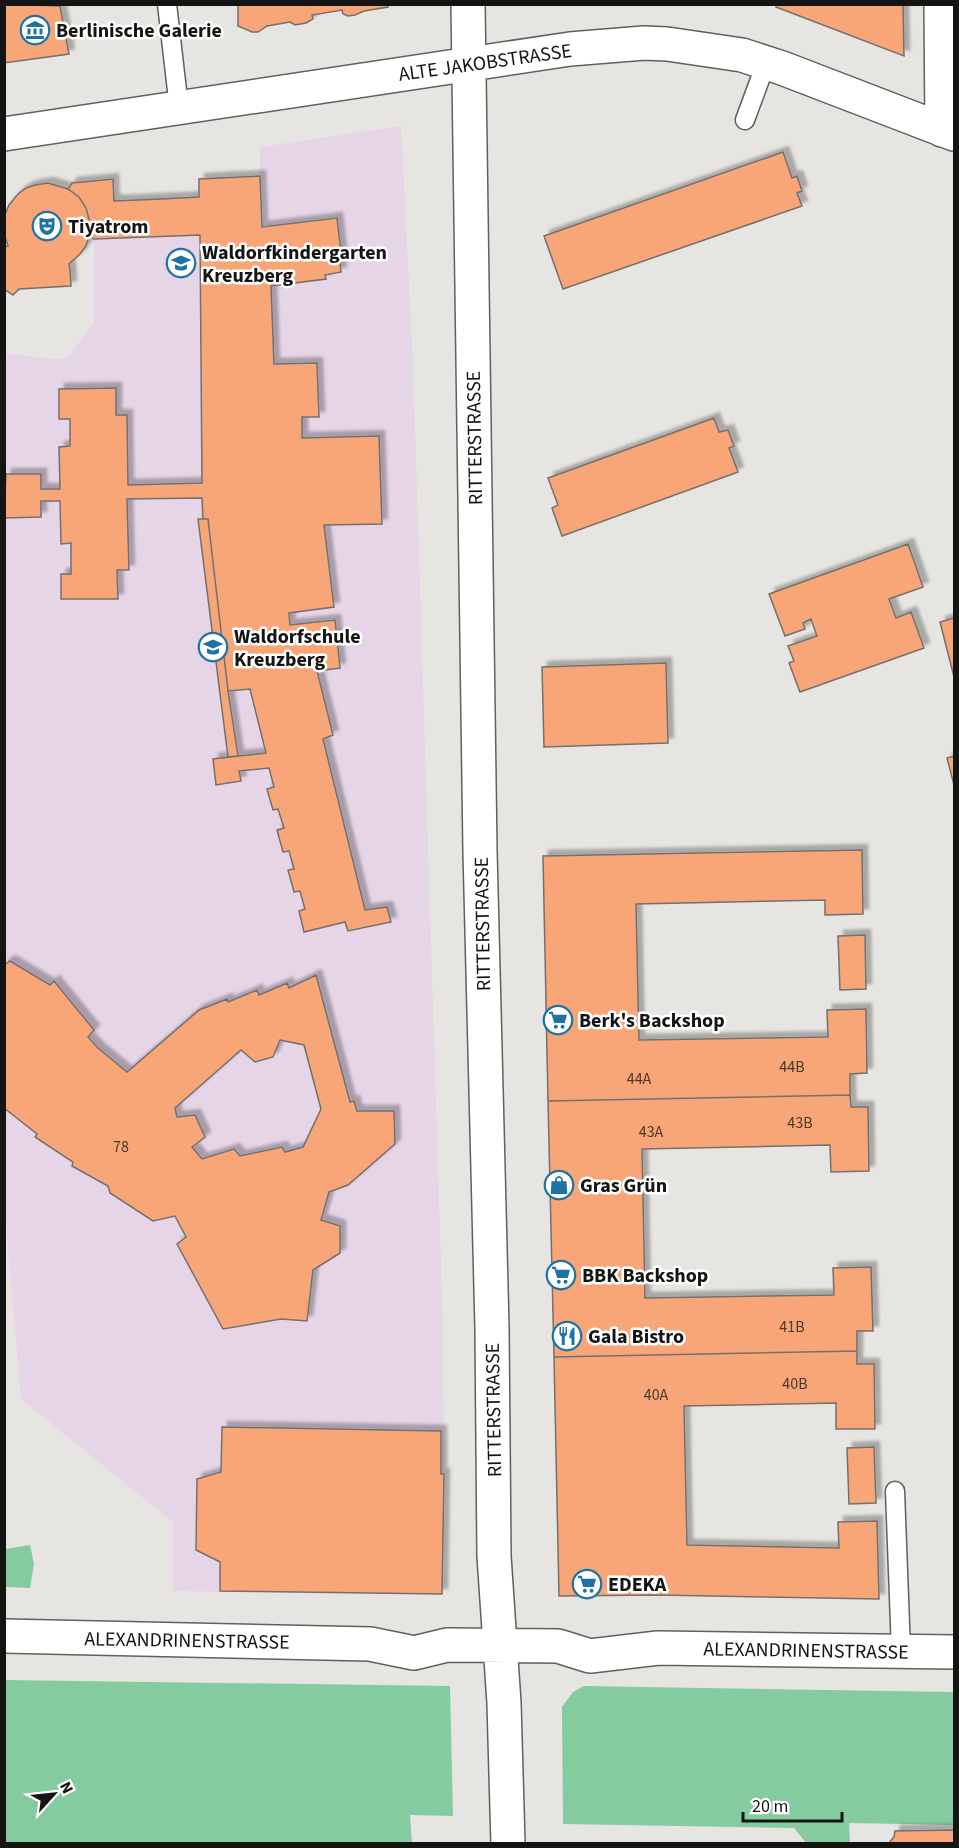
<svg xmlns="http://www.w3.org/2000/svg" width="959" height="1848" font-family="'Source Sans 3',sans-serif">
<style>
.education{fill:#e5d5e7}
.green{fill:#85cba0}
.building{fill:#f8a678;stroke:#73706e;stroke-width:1.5;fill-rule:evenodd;filter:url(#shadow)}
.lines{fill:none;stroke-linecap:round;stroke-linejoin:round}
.service-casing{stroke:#625f5d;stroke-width:21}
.minor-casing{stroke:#625f5d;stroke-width:36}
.service{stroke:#fff;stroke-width:18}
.minor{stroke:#fff;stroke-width:33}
.labels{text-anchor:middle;stroke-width:5;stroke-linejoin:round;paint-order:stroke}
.number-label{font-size:16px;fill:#4d382c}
.poi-label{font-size:20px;font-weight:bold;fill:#141413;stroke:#fff;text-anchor:start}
.street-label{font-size:20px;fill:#141413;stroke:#fff}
</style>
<defs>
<filter id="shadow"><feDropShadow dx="5.5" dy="-5.5" stdDeviation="1.5" flood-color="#0004"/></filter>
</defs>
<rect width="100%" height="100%" fill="#e7e5e1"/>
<path class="education" d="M 401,126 L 413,363 L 443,1329 L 444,1474 L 442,1594 L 173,1591 L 173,1522 L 21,1399 L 4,1204 L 4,353 L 53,359 L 67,358 L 94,323 L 94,239 L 199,235 L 199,179 L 260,176 L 260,147 Z"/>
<path class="green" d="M 30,1545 L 34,1564 L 30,1588 L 5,1587 L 5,1549 Z
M 5,1680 L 450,1686 L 453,1816 L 410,1815 L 412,1843 L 5,1843 Z
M 584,1686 L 954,1692 L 954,1825 L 849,1823 L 850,1843 L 807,1844 L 794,1828 L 563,1824 L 562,1707 L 573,1692 Z"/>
<path class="building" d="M 4,4 L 60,6 L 69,54 L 4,63 Z
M 238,4 L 393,4 L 388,5 L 388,7 L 364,11 L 355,15 L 348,16 L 343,14 L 342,10 L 312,15 L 313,19 L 306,23 L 295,25 L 290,22 L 267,26 L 258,32 L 252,32 L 238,26 Z
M 777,4 L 903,4 L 904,56 L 776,7 Z
M 783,152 L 792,178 L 797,176 L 802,191 L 797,193 L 802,206 L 563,289 L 544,236 Z
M 260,176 L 262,227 L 337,218 L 341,253 L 339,254 L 341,272 L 325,275 L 326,279 L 271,286 L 274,364 L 317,363 L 319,417 L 302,417 L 302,438 L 379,436 L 382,524 L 324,525 L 334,607 L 289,613 L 290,625 L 335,620 L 340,668 L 317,671 L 333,735 L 323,739 L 365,910 L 387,907 L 391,922 L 348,931 L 345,922 L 304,932 L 299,911 L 305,909 L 300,891 L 294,892 L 288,870 L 294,869 L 289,851 L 283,852 L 277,830 L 284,828 L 278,809 L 273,810 L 267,789 L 274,787 L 269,768 L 239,771 L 241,781 L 216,785 L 213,759 L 266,753 L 250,689 L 228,691 L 208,519 L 203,519 L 202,498 L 127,499 L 129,570 L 117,570 L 118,599 L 61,599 L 61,574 L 71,574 L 71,543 L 61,544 L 60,501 L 41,501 L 41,517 L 4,518 L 6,474 L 41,474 L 41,489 L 60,489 L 59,447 L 70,446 L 70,419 L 59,419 L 59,389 L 116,388 L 116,415 L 127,415 L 128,485 L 202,483 L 200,235 L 94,239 L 89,237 L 90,223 L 86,208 L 79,197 L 68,189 L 72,183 L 113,179 L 114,201 L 161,199 L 199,197 L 199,179 Z
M 48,183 L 68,189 L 79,197 L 86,208 L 90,223 L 89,237 L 86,246 L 80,254 L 69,264 L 70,269 L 71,286 L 19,289 L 13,295 L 4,289 L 4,247 L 8,246 L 4,233 L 4,217 L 9,205 L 18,194 L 26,188 L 35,185 Z
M 714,418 L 719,432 L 728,430 L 734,446 L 729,448 L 738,472 L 562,536 L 552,508 L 558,505 L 548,478 Z
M 198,519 L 208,519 L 228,691 L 238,756 L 228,757 Z
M 908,544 L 923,587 L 889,599 L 896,618 L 911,612 L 924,648 L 800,692 L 789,663 L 794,661 L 788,646 L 817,636 L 811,619 L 803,623 L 805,629 L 785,636 L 769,594 Z
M 954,618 L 954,677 L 940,622 Z
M 666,663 L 668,743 L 544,747 L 542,667 Z
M 954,756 L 954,785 L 947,758 Z
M 862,850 L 863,914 L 825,915 L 825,900 L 636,904 L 639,1040 L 828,1037 L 827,1010 L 866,1009 L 867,1073 L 850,1074 L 850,1095 L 548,1101 L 543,856 Z
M 865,935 L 866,989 L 840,990 L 838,936 Z
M 10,961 L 50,985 L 54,981 L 94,1030 L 88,1037 L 98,1048 L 127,1072 L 199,1010 L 227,999 L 228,1002 L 257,990 L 259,995 L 287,983 L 289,988 L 316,975 L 350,1102 L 354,1101 L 357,1111 L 394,1111 L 395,1144 L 348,1185 L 329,1192 L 321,1220 L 340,1226 L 340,1253 L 313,1270 L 307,1321 L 281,1319 L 223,1329 L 177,1244 L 186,1237 L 175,1216 L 153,1221 L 110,1193 L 108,1186 L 72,1166 L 73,1162 L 35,1137 L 37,1134 L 4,1108 L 4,965 ZM 280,1040 L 304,1045 L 321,1109 L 303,1147 L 285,1152 L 282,1147 L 240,1156 L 234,1149 L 202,1159 L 192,1147 L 205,1137 L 195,1115 L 177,1117 L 175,1108 L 241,1050 L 255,1062 L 273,1057 Z
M 850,1095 L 851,1107 L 868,1107 L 869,1171 L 831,1172 L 830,1145 L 642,1149 L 645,1298 L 834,1295 L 833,1268 L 871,1267 L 873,1331 L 857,1331 L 857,1351 L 554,1357 L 548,1101 Z
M 857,1351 L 857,1364 L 874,1364 L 875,1429 L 836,1429 L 836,1403 L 684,1406 L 687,1545 L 839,1548 L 838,1522 L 877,1521 L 879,1599 L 658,1595 L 559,1596 L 554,1357 Z
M 222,1427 L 441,1431 L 441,1474 L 444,1474 L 442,1594 L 220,1591 L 220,1562 L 196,1550 L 197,1479 L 221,1472 Z
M 874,1447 L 876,1503 L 849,1504 L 847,1448 Z
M 954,1830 L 954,1844 L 888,1844 L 894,1837 L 895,1831 Z"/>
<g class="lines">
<g class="service-casing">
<path id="service" d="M 167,4 L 179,108
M 745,120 L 766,63
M 895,1491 L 901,1651"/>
</g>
<g class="minor-casing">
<path id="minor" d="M 468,4 L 480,851 L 492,1328 L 494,1556 L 504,1703 L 508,1844
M 941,4 L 942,130
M 4,134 L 570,49 L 644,43 L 667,44 L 742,55 L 782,68 L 954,134
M 4,1636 L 370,1644 L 414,1653 L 447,1645 L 558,1646 L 590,1656 L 658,1648 L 954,1652"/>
</g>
<use href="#service" class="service"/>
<use href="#minor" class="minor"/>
</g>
<defs>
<g id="museum-ring" transform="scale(1.5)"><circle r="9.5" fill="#fff" stroke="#1f73a4" stroke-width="1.5"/><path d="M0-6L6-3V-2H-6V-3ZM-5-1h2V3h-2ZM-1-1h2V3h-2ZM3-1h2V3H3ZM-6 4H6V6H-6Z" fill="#1f73a4"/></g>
<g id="theatre-ring" transform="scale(1.5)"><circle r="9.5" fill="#fff" stroke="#1f73a4" stroke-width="1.5"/><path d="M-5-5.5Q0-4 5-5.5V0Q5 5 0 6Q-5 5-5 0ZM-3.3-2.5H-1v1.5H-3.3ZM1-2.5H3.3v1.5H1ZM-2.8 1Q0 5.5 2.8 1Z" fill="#1f73a4"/></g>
<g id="school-ring" transform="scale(1.5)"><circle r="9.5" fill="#fff" stroke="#1f73a4" stroke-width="1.5"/><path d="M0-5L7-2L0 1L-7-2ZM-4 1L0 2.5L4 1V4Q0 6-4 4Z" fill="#1f73a4"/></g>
<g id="supermarket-ring" transform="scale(1.5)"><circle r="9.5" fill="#fff" stroke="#1f73a4" stroke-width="1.5"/><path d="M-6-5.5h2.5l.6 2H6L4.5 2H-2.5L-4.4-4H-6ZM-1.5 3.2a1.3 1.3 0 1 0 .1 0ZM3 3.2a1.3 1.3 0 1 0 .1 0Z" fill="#1f73a4"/></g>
<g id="shop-ring" transform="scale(1.5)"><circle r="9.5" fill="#fff" stroke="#1f73a4" stroke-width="1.5"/><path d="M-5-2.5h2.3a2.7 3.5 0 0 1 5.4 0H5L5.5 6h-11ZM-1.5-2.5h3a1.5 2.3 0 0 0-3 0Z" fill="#1f73a4"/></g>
<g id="restaurant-ring" transform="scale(1.5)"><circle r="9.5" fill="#fff" stroke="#1f73a4" stroke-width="1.5"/><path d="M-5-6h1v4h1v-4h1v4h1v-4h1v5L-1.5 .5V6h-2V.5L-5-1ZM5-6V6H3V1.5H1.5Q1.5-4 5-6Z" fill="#1f73a4"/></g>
</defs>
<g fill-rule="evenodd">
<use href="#museum-ring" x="35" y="30"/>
<use href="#theatre-ring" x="47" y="226"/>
<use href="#school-ring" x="181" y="263"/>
<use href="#school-ring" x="213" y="647"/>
<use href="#supermarket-ring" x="558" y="1020"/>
<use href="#shop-ring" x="559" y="1185"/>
<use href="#supermarket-ring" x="561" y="1275"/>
<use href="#restaurant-ring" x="567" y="1336"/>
<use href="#supermarket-ring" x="587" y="1584"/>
</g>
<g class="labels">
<g class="number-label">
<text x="792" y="1072">44B</text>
<text x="639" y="1084">44A</text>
<text x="800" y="1128">43B</text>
<text x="651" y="1137">43A</text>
<text x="121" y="1152">78</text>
<text x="792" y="1332">41B</text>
<text x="795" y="1389">40B</text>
<text x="656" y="1400">40A</text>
</g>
<g class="poi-label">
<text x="56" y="37">Berlinische Galerie</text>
<text x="68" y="233">Tiyatrom</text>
<text x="202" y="259">Waldorfkindergarten<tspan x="202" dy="23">Kreuzberg</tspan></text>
<text x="234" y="643">Waldorfschule<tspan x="234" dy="23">Kreuzberg</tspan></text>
<text x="579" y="1027">Berk's Backshop</text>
<text x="580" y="1192">Gras Grün</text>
<text x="582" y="1282">BBK Backshop</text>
<text x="588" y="1343">Gala Bistro</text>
<text x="608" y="1591">EDEKA</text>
</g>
<g class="street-label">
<text transform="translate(485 62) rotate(-8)" y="7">ALTE JAKOBSTRASSE</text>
<text transform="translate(474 438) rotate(-91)" y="7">RITTERSTRASSE</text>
<text transform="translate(482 924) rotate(-91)" y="7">RITTERSTRASSE</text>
<text transform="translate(493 1410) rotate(-91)" y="7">RITTERSTRASSE</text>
<text transform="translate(187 1640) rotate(1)" y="7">ALEXANDRINENSTRASSE</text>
<text transform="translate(806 1650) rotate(1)" y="7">ALEXANDRINENSTRASSE</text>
</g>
</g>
<rect width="959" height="1848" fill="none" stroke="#141413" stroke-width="12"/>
<g transform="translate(54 1794) rotate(63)" stroke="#ffffff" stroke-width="4.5" paint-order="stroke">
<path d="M0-4.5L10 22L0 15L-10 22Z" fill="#141413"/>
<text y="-9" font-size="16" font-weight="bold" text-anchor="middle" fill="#141413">N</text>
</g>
<path d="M743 1812v9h99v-9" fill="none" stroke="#141413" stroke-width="3"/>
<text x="752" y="1812" font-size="18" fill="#141413" stroke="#ffffff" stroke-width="4.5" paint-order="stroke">20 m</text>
</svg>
